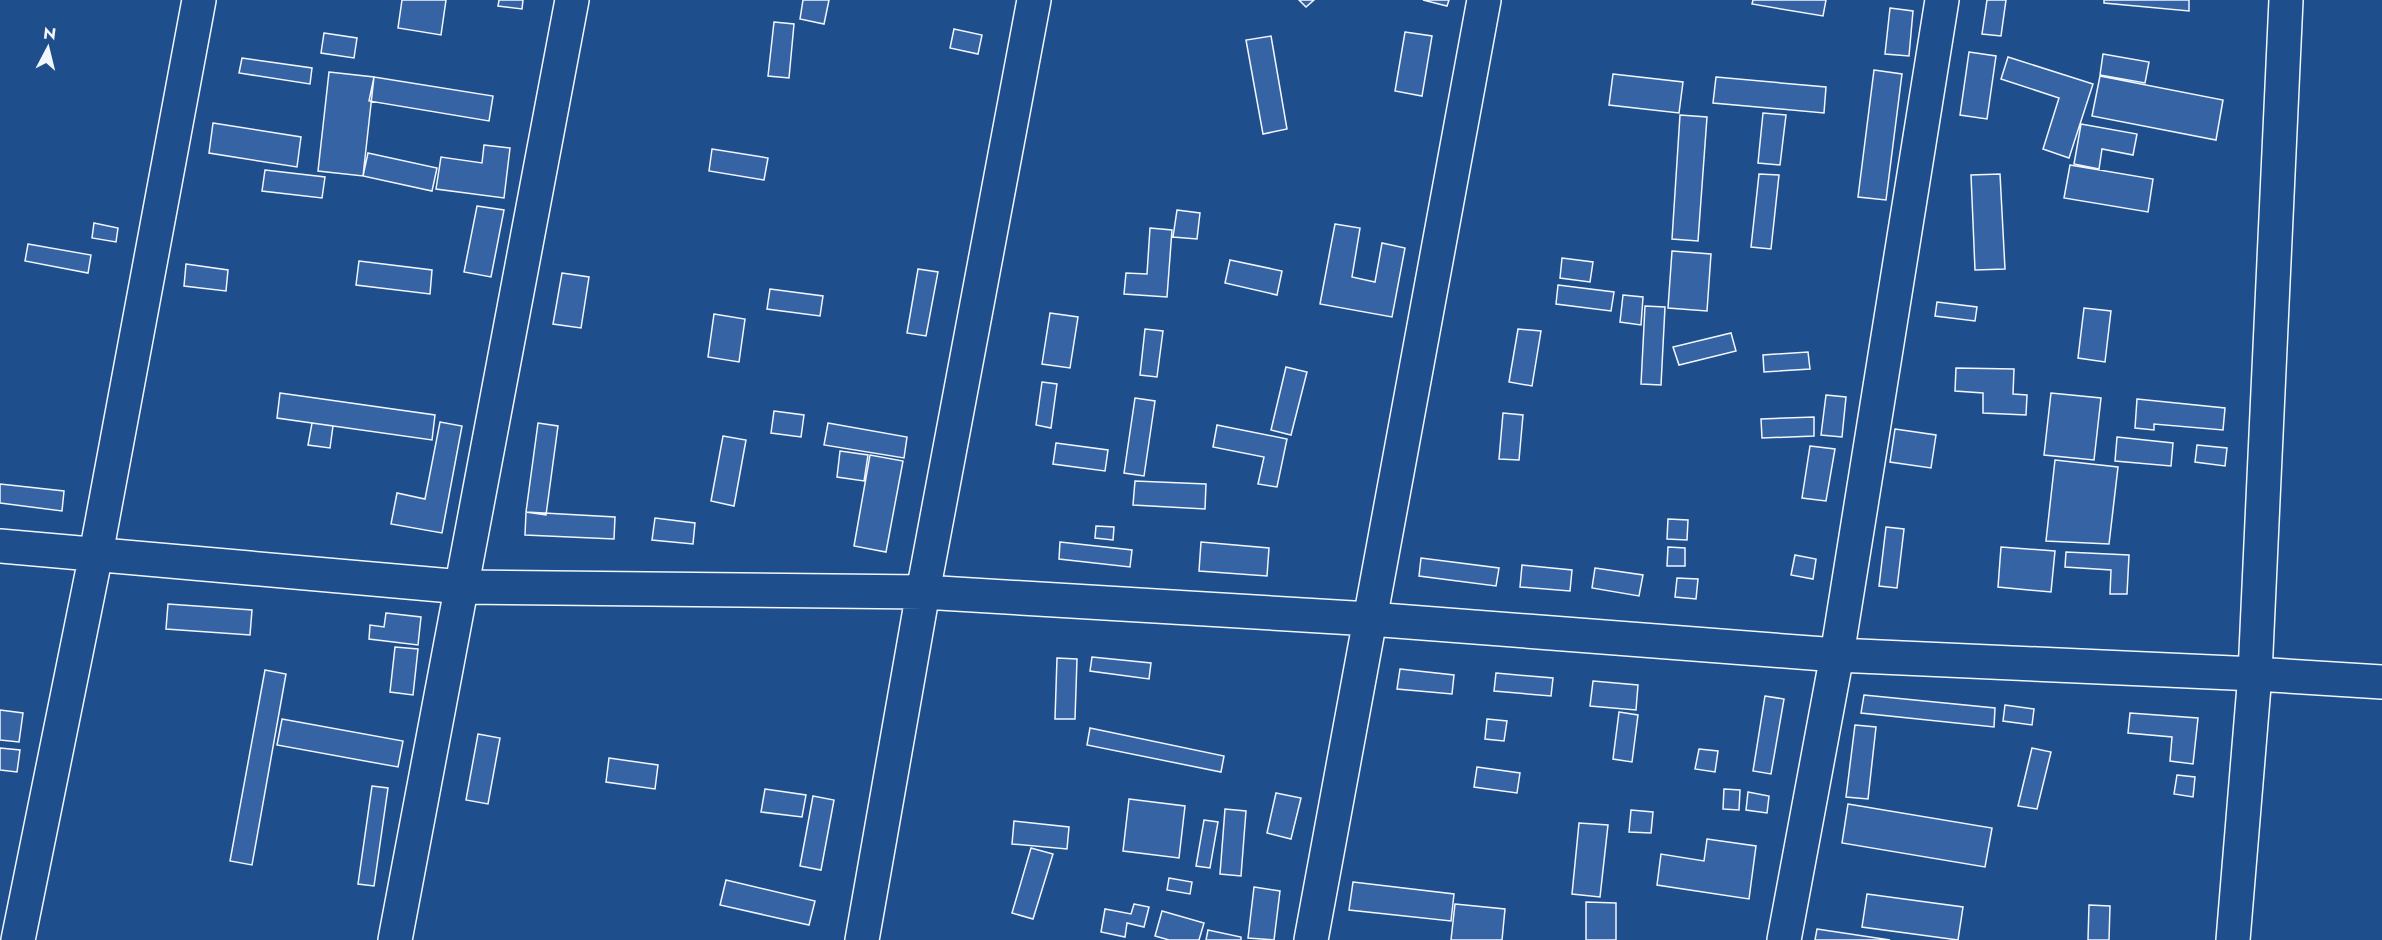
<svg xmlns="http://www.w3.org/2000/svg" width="2382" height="940" font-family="Jost,sans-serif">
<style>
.building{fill:#3563a3;stroke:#f2f6ff;stroke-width:1.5}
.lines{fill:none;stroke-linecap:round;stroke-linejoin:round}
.street-casing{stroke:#f2f6ff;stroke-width:36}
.street{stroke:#1f4e8c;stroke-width:33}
</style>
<rect width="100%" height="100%" fill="#1f4e8c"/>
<path class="building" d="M 402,0 L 446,0 L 441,35 L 398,28 Z
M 499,0 L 523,0 L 522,9 L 498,6 Z
M 803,0 L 829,0 L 824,24 L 800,19 Z
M 1299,0 L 1314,0 L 1306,7 Z
M 1423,0 L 1449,0 L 1447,6 Z
M 1753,0 L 1826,0 L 1823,16 L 1752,4 Z
M 1987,0 L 2006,0 L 2001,36 L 1982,34 Z
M 2104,0 L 2189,0 L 2189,11 L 2104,3 Z
M 1890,8 L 1913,11 L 1909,56 L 1885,54 Z
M 774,22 L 794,24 L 789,78 L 768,76 Z
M 954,29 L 982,35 L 978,54 L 950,48 Z
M 1405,32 L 1432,36 L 1422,96 L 1395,91 Z
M 324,33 L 357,38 L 354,58 L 321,53 Z
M 1271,36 L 1287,129 L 1263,134 L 1246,40 Z
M 1969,52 L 1996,56 L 1987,119 L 1960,115 Z
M 2103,54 L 2149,62 L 2145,83 L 2100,75 Z
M 2008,57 L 2093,84 L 2069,158 L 2043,149 L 2059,98 L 2001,79 Z
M 242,58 L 312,68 L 310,84 L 239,73 Z
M 1874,70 L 1902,74 L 1886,200 L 1858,197 Z
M 329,72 L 374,77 L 363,176 L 318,171 Z
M 1613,74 L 1683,82 L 1679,113 L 1609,105 Z
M 2100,76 L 2223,100 L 2216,140 L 2092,116 Z
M 374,77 L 493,96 L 489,121 L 369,101 Z
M 1716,77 L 1826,87 L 1824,113 L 1713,103 Z
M 1763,113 L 1786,115 L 1780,165 L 1758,163 Z
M 1680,115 L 1707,117 L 1698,241 L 1672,239 Z
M 213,123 L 301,137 L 297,167 L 209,153 Z
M 2081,124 L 2137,134 L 2133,155 L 2102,149 L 2099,169 L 2074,164 Z
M 484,145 L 510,148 L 504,198 L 436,189 L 441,157 L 482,163 Z
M 712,149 L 768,158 L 764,180 L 709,171 Z
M 368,153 L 437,168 L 432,191 L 363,176 Z
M 2070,165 L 2153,179 L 2148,212 L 2064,198 Z
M 265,170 L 325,177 L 322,198 L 262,191 Z
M 1759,174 L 1779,175 L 1771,249 L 1751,247 Z
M 2000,174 L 2005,269 L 1975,270 L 1971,175 Z
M 477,206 L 504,210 L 491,277 L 464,272 Z
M 1177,210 L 1200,213 L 1197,239 L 1173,237 Z
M 94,223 L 118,228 L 116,242 L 92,238 Z
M 1335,224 L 1360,228 L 1352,277 L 1375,282 L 1382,243 L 1405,248 L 1392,317 L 1320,304 Z
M 1150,228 L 1172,230 L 1167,297 L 1124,294 L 1126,273 L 1147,274 Z
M 28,244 L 91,255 L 88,273 L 25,261 Z
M 1672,251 L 1711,254 L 1707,311 L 1668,308 Z
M 1562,258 L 1593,262 L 1590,282 L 1560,278 Z
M 1230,260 L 1282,271 L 1277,295 L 1225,283 Z
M 359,261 L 432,270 L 430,294 L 356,285 Z
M 186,264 L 228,270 L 226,291 L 184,286 Z
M 918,269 L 938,272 L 926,336 L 907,333 Z
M 562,273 L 589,277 L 581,328 L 553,324 Z
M 1558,285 L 1614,292 L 1611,311 L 1556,304 Z
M 770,289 L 823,296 L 820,316 L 767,309 Z
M 1623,295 L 1643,297 L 1641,325 L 1620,322 Z
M 1937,302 L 1977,307 L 1975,321 L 1935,316 Z
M 1645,306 L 1665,307 L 1661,385 L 1641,384 Z
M 2084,308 L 2111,311 L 2105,362 L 2078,358 Z
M 1050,313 L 1078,317 L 1070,368 L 1042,364 Z
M 714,314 L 745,319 L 739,362 L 708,357 Z
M 1145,329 L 1163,331 L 1157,377 L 1140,375 Z
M 1518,329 L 1541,331 L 1532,386 L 1509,382 Z
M 1731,333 L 1736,351 L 1679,365 L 1673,347 Z
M 1808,352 L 1810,369 L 1764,372 L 1763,355 Z
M 1286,367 L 1307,372 L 1291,435 L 1271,430 Z
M 1956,368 L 2014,369 L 2013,394 L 2027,395 L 2026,415 L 1983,413 L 1983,393 L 1955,391 Z
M 1042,382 L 1057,384 L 1051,428 L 1036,425 Z
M 280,393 L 435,415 L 432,440 L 277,418 Z
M 2051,393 L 2101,398 L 2094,460 L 2044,455 Z
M 1826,395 L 1846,397 L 1842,437 L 1821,435 Z
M 1135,398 L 1155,401 L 1144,476 L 1124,473 Z
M 2137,399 L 2225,408 L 2223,430 L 2154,424 L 2154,430 L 2135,428 Z
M 774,411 L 804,415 L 801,437 L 771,433 Z
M 1503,413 L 1523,415 L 1519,460 L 1499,459 Z
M 1814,417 L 1814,436 L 1762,438 L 1761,419 Z
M 440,422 L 462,426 L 442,533 L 391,524 L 397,493 L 425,499 Z
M 312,423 L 333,426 L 330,448 L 308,445 Z
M 538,423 L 558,426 L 546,515 L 526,512 Z
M 828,423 L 907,437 L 904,458 L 824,445 Z
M 1217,425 L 1287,439 L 1277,487 L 1258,484 L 1264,457 L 1213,447 Z
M 1895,429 L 1936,435 L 1931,468 L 1890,462 Z
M 723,436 L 746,440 L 734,506 L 711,501 Z
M 2117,437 L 2173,443 L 2171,466 L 2115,461 Z
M 1056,443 L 1108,450 L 1105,471 L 1053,464 Z
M 2197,445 L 2227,448 L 2225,466 L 2195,462 Z
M 1810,446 L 1835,449 L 1826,501 L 1802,498 Z
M 840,451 L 868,455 L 864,481 L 837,477 Z
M 870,455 L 903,461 L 886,552 L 854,546 Z
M 2055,460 L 2118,467 L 2109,544 L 2046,541 Z
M 1135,481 L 1206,484 L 1205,509 L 1133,505 Z
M 0,484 L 64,491 L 62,511 L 0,503 Z
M 526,512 L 615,517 L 614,539 L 525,535 Z
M 655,518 L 695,523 L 693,544 L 652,540 Z
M 1668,519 L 1688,520 L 1687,540 L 1667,539 Z
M 1096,526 L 1114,527 L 1113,540 L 1095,538 Z
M 1886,527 L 1904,529 L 1897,588 L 1879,586 Z
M 1060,542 L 1132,550 L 1130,567 L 1059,559 Z
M 1201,542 L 1269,548 L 1267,576 L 1199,571 Z
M 1668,547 L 1685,548 L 1685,566 L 1667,566 Z
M 2001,547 L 2055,551 L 2051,592 L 1998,587 Z
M 2066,552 L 2129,555 L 2127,594 L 2110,594 L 2111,570 L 2065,567 Z
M 1795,555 L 1816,559 L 1813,579 L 1791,575 Z
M 1421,558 L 1499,568 L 1496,586 L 1419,576 Z
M 1522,565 L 1572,570 L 1570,591 L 1520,587 Z
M 1595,568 L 1643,575 L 1639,596 L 1592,588 Z
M 1677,578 L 1698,579 L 1696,599 L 1675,597 Z
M 168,604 L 252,610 L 250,635 L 166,629 Z
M 386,613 L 421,617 L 418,645 L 369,639 L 370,625 L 384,627 Z
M 395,647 L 418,649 L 413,695 L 390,692 Z
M 1092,657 L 1151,663 L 1149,679 L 1090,671 Z
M 1057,658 L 1077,659 L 1075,719 L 1055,719 Z
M 1400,669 L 1454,675 L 1452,694 L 1397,689 Z
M 265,670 L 286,674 L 252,865 L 230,861 Z
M 1496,673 L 1553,678 L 1551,696 L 1494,691 Z
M 1593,681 L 1638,685 L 1636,710 L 1590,706 Z
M 1864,695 L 1995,708 L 1994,727 L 1861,713 Z
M 1765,696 L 1784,699 L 1771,774 L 1753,771 Z
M 2005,705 L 2034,709 L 2032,725 L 2003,721 Z
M 0,710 L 23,713 L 19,742 L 0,740 Z
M 1619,712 L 1638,715 L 1632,762 L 1613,759 Z
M 2130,713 L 2198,718 L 2193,764 L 2170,761 L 2172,737 L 2128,733 Z
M 282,719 L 403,741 L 398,767 L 277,745 Z
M 1487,719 L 1507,721 L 1504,741 L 1485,739 Z
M 1855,725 L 1876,727 L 1868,799 L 1846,797 Z
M 1090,728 L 1224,756 L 1221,772 L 1087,745 Z
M 478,734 L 500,738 L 488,804 L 466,800 Z
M 0,748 L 20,750 L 17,772 L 0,770 Z
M 2032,748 L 2051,752 L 2037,809 L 2018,806 Z
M 1699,749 L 1718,751 L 1715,772 L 1695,769 Z
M 609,758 L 658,765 L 655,789 L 606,782 Z
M 1477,767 L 1520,773 L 1517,793 L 1474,787 Z
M 2177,775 L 2195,777 L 2193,797 L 2174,794 Z
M 372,786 L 388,788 L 374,886 L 358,884 Z
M 765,789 L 806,795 L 802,817 L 761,812 Z
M 1724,789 L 1740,790 L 1739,810 L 1723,809 Z
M 1748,792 L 1769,796 L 1767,813 L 1746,810 Z
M 1276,793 L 1301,798 L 1291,839 L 1267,833 Z
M 813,796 L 834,800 L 821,870 L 800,866 Z
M 1129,799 L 1185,806 L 1179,858 L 1123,851 Z
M 1848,804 L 1992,828 L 1985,867 L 1842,843 Z
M 1225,809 L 1246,811 L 1241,876 L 1220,874 Z
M 1631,810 L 1653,812 L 1651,833 L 1629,832 Z
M 1204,820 L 1218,822 L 1210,868 L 1196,866 Z
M 1014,821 L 1069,827 L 1067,849 L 1012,844 Z
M 1579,823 L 1608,825 L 1600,897 L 1572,894 Z
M 1707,839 L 1756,846 L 1749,899 L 1657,885 L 1661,854 L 1704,861 Z
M 1031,848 L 1053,854 L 1033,919 L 1012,913 Z
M 1169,878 L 1192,882 L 1190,894 L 1167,890 Z
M 726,880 L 815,901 L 809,925 L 720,905 Z
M 1353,882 L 1454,894 L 1451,921 L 1349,910 Z
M 1254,887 L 1280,891 L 1274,940 L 1248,938 Z
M 1867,894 L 1963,907 L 1958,940 L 1862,927 Z
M 1586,902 L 1616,903 L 1616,940 L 1586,940 Z
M 1134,904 L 1149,907 L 1144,927 L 1127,923 L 1125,937 L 1101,932 L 1105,909 L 1131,914 Z
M 1455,904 L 1505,909 L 1502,940 L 1451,940 Z
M 2089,905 L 2110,906 L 2109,940 L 2088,940 Z
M 1162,911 L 1204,923 L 1199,940 L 1169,940 L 1155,936 Z
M 1817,929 L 1890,940 L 1815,940 Z
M 1208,930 L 1241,937 L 1241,940 L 1206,940 Z"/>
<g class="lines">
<g class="street-casing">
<path id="street" d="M 0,546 L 463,587 L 923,592 L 1370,619 L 1837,655 L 2255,674 L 2382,682
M 18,940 L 96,554 L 199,0
M 395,940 L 572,0
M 862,940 L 923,592 L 1034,0
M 1311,940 L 1484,0
M 1784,940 L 1837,655 L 1942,0
M 2233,940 L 2255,674 L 2286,0"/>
</g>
<use href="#street" class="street"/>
</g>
<g transform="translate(48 48) rotate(7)" stroke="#1f4e8c" stroke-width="4.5" paint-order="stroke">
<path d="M0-4.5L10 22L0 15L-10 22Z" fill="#f2f6ff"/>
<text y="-9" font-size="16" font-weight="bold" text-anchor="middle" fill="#f2f6ff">N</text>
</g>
</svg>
